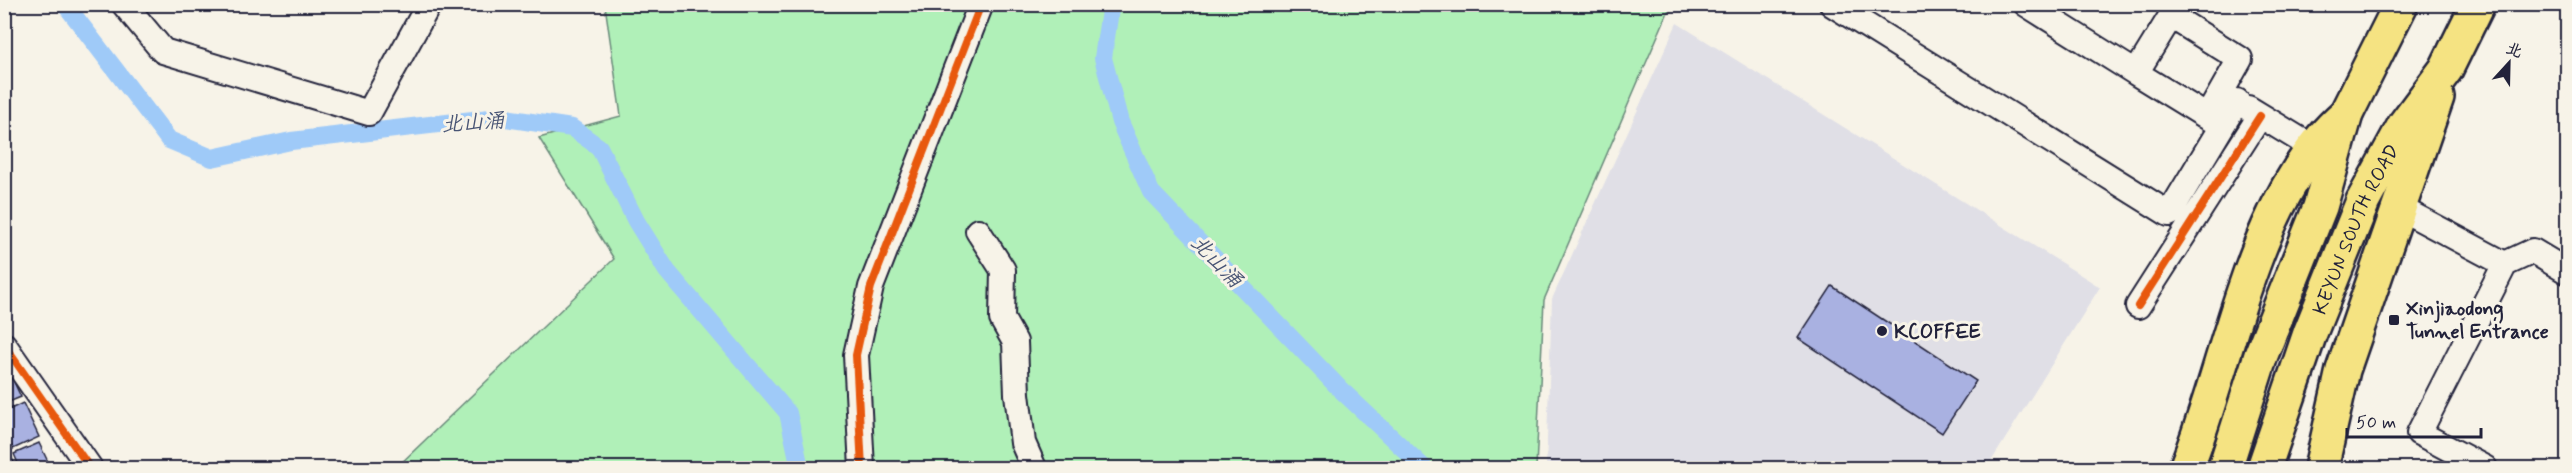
<svg xmlns="http://www.w3.org/2000/svg" width="2572" height="473" font-family="Mynerve,'LXGW WenKai TC',sans-serif">
<style>
.built{fill:#e0dfe6}
.green{fill:#b0f0b8;stroke:#69897a;stroke-width:1.5}
.lines{fill:none;stroke-linecap:round;stroke-linejoin:round}
.canal{stroke:#9fcaf8;stroke-width:18}
.building{fill:#a9b1e1;stroke:#22223b;stroke-width:1.5}
.minor-casing{stroke:#22223b;stroke-width:28}
.highway-casing{stroke:#22223b;stroke-width:38}
.minor{stroke:#f7f3e8;stroke-width:24}
.highway{stroke:#f5e382;stroke-width:33}
.cycleway-casing{stroke:#f7f3e8;stroke-width:11}
.cycleway{stroke:#e8590c;stroke-width:8}
.poi-dot{fill:#22223b;stroke:#f7f3e8;stroke-width:2}
.labels{text-anchor:middle;stroke-width:6;stroke-linejoin:round;paint-order:stroke}
.street-label{font-size:20px;fill:#22223b;stroke:#f7f3e8}
.poi-label{font-size:20px;font-weight:bold;fill:#22223b;stroke:#f7f3e8;text-anchor:start}
.water-label{font-size:21px;font-style:italic;fill:#485474;stroke:#f7f3e8}
</style>
<rect width="100%" height="100%" fill="#f7f3e8"/>
<filter id="ink" filterUnits="userSpaceOnUse"><feTurbulence type="fractalNoise" baseFrequency=".0167" numOctaves="2"/><feDisplacementMap in="SourceGraphic" scale="12" xChannelSelector="R" yChannelSelector="G"/><feConvolveMatrix kernelMatrix="1 2 1 2 8 2 1 2 1" color-interpolation-filters="sRGB"/></filter>
<g filter="url(#ink)">
<path class="built" d="M 1677,23 L 2100,287 L 1987,468 L 1546,468 L 1552,299 Z"/>
<path class="green" d="M 605,5 L 1671,5 L 1544,300 L 1536,468 L 396,468 L 614,259 L 539,138 L 621,116 Z"/>
<g class="lines">
<path class="canal" d="M 65,4 L 169,140 L 212,158 L 291,141 L 499,117 L 572,128 L 599,147 L 636,221 L 667,271 L 788,413 L 800,468
M 1111,4 L 1103,58 L 1120,122 L 1151,192 L 1340,389 L 1424,468"/>
</g>
<path class="building" d="M 1832,286 L 1976,381 L 1942,433 L 1798,338 Z
M 5,363 L 21,397 L 4,404 L 4,364 Z
M 23,403 L 39,437 L 13,449 L 4,431 L 4,412 Z
M 39,443 L 51,468 L 20,468 L 14,454 Z
M 10,455 L 17,468 L 4,468 L 4,458 Z"/>
<g class="lines">
<g class="minor-casing">
<path id="minor" d="M 124,4 L 163,51 L 369,113 L 429,4
M 1832,4 L 2169,214 L 2237,101
M 2026,4 L 2136,73
M 2248,108 L 2312,147
M 2207,117 L 2240,59 L 2171,16 L 2136,73 L 2222,126
M 2398,207 L 2505,264 L 2419,433 L 2485,468
M 978,231 L 1003,270 L 1002,319 L 1015,342 L 1017,394 L 1023,443 L 1034,468
M 2505,264 L 2533,251 L 2568,272
M 2138,306 L 2260,116
M 4,345 L 90,468
M 862,468 L 856,355 L 871,287 L 981,4"/>
</g>
<g class="highway-casing">
<g id="highway">
<path d="M 2186,468 C 2231,357 2252,195 2346,114"/>
<path d="M 2225,468 L 2261,355 L 2320,207 L 2346,114 L 2401,4"/>
<path id="s1" d="M 2264,468 L 2310,333 L 2363,201 L 2405,124 L 2446,69 L 2478,4"/>
<path d="M 2321,468 L 2343,370 L 2437,97"/>
</g>
</g>
<use href="#minor" class="minor"/>
<use href="#highway" class="highway"/>
<g class="cycleway-casing">
<path id="cycleway" d="M 2138,306 L 2260,116
M 4,345 L 90,468
M 862,468 L 856,355 L 871,287 L 981,4"/>
</g>
<use href="#cycleway" class="cycleway"/>
</g>
</g>
<g class="poi-dot">
<rect x="2388" y="314" width="12" height="12" rx="3"/>
<circle cx="1882" cy="331" r="6"/>
</g>
<g class="labels">
<g class="street-label">
<text dy="7" stroke="none"><textPath href="#s1" startOffset="256">KEYUN SOUTH ROAD</textPath></text>
</g>
<g class="poi-label">
<text x="2406" y="315">Xinjiaodong<tspan x="2406" dy="23">Tunnel Entrance</tspan></text>
<text x="1894" y="338">KCOFFEE</text>
</g>
<g class="water-label">
<text transform="translate(473 122) rotate(-4)" y="7">北山涌</text>
<text transform="translate(1217 261) rotate(46)" y="7">北山涌</text>
</g>
</g>
<rect width="2572" height="473" fill="none" stroke="#f7f3e8" stroke-width="24"/>
<rect x="12" y="12" width="2548" height="449" fill="none" stroke="#22223b" stroke-width="2" filter="url(#ink)"/>
<g transform="translate(2509 63) rotate(22)" stroke="#f7f3e8" stroke-width="4.5" paint-order="stroke">
<path d="M0-4.5L10 22L0 15L-10 22Z" fill="#22223b"/>
<text y="-9" font-size="16" font-weight="bold" text-anchor="middle" fill="#22223b">北</text>
</g>
<path d="M2347 428v9h134v-9" fill="none" stroke="#22223b" stroke-width="3"/>
<text x="2356" y="428" font-size="18" fill="#22223b" stroke="#f7f3e8" stroke-width="4.5" paint-order="stroke">50 m</text>
</svg>
